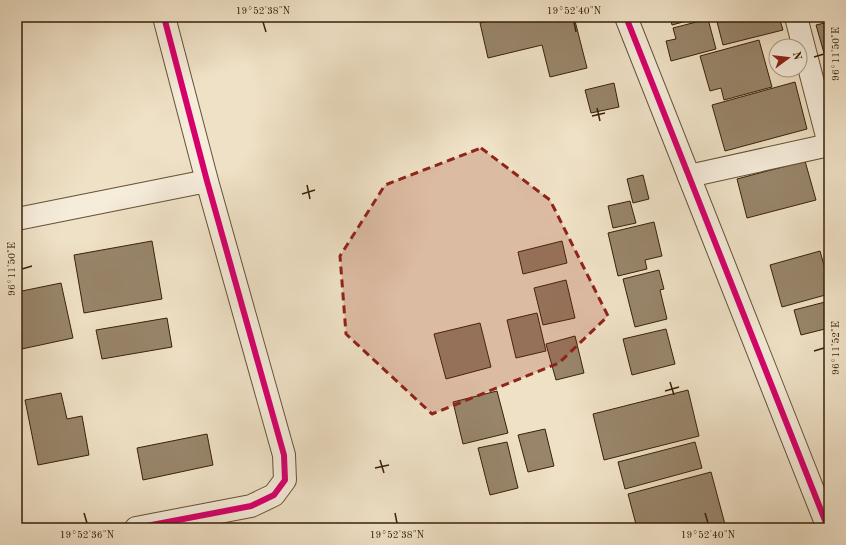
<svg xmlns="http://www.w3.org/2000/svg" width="846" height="545" font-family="'Old Standard TT',serif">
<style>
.building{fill:#98856a;stroke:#392106}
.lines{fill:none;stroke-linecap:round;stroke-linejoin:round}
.minor-casing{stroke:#665136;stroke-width:24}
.tertiary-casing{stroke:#665136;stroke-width:24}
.minor{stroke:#f5ecda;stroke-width:22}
.tertiary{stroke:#f5ecda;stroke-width:22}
.cycleway-casing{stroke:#f5ecda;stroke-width:8}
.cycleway{stroke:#d6006c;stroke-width:6}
.marked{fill:#8f2418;fill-opacity:0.2;stroke:#8f2418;stroke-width:3;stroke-dasharray:8 5;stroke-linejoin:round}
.ticks{fill:none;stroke:#392106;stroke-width:1.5}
.neatline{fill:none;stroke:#392106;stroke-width:1.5}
.ticks-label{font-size:10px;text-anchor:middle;fill:#392106}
</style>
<rect width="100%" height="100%" fill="#efe1c6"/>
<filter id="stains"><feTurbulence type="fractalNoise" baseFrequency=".005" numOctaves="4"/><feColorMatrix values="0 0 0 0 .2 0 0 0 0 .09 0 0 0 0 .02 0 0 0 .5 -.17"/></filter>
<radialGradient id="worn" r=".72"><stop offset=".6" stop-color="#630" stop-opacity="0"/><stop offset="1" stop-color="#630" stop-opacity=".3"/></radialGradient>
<path class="building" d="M 506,17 L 574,17 L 587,68 L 550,77 L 542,45 L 488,58 L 480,23 Z
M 670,17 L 694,17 L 694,19 L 672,25 Z
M 721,17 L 779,17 L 783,30 L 723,45 L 716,18 Z
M 708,19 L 716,49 L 671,61 L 666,41 L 676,39 L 673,28 Z
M 829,22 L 829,52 L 824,53 L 816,25 Z
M 759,40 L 772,87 L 724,100 L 721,88 L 710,91 L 700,56 Z
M 829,57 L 829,75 L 825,58 Z
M 795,82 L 807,129 L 725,151 L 712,105 Z
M 614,83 L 619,107 L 591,113 L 585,90 Z
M 829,86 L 829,100 L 827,87 Z
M 805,161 L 816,200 L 747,218 L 737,179 Z
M 643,175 L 649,199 L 633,203 L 627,179 Z
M 630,201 L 636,223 L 613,228 L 608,206 Z
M 654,222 L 662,256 L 645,260 L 647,269 L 618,276 L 608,233 Z
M 152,241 L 162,299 L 84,313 L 74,255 Z
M 562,241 L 567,263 L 523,274 L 518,252 Z
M 820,251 L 829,283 L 829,294 L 782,307 L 770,265 Z
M 659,270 L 664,289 L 660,290 L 667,319 L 635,327 L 623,279 Z
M 566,280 L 575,318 L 543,325 L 534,288 Z
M 61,283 L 73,338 L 17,350 L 17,292 Z
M 829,301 L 829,328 L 801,335 L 794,310 Z
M 537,313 L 546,351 L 516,358 L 507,320 Z
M 167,318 L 172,347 L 102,359 L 96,330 Z
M 480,323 L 491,367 L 446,379 L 434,334 Z
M 666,329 L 675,364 L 632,375 L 623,339 Z
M 829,332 L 829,352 L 824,333 Z
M 575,336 L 584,373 L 556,380 L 546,344 Z
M 688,390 L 699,436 L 604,460 L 593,414 Z
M 497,391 L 508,433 L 463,444 L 453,402 Z
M 61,393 L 67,419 L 82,416 L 89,455 L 38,465 L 25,400 Z
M 545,429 L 554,466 L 528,472 L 518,435 Z
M 207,434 L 213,465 L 143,480 L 137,448 Z
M 507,442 L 518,488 L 490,495 L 478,448 Z
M 695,442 L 702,468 L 625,489 L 618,462 Z
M 711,472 L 726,528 L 637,528 L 628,494 Z
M 528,523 L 529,528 L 508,528 Z"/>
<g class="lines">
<g class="minor-casing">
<path id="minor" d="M 796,17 L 829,144
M 689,176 L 829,145
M 17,219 L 207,181
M 136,528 L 251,506 L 274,495 L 285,480 L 284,455 L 207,181 L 164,17"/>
</g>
<g class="tertiary-casing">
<path id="tertiary" d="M 626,17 L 828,528"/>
</g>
<use href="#minor" class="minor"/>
<use href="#tertiary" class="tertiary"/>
<g class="cycleway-casing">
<path id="cycleway" d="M 626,17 L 828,528
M 136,528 L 251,506 L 274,495 L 285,480 L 284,455 L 207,181 L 164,17"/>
</g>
<use href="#cycleway" class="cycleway"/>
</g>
<path class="marked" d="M 481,148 L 550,200 L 608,316 L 559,363 L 432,414 L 346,334 L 340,256 L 385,185 Z"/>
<path class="ticks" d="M 263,22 L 266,32M 574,22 L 576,32M 814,57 L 824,54M 597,108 L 600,121M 592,116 L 605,113M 307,185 L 310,199M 302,194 L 315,190M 22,269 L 32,266M 814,351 L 824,348M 670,382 L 674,395M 665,391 L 679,387M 380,460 L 384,473M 375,468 L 389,465M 84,513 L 87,523M 395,513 L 397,523M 705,513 L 708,523"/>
<rect width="846" height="545" fill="none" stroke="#efe1c6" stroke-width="44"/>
<g transform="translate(788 58) rotate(75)"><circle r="19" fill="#f5ecda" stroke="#aa9b85"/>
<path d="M0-3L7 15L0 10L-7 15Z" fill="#8f2418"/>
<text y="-6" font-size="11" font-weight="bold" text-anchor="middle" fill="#392106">N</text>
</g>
<rect x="22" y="22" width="802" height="501" class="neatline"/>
<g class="ticks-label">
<text x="263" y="14">19°52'38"N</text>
<text x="574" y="14">19°52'40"N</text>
<text transform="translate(835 54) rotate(-90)" y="4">96°11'50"E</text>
<text transform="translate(11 269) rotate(-90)" y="4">96°11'50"E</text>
<text transform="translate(835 348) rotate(-90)" y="4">96°11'52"E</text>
<text x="87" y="538">19°52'36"N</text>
<text x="397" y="538">19°52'38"N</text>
<text x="708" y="538">19°52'40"N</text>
</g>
<rect width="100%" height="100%" filter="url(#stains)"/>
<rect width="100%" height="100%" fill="url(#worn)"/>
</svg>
